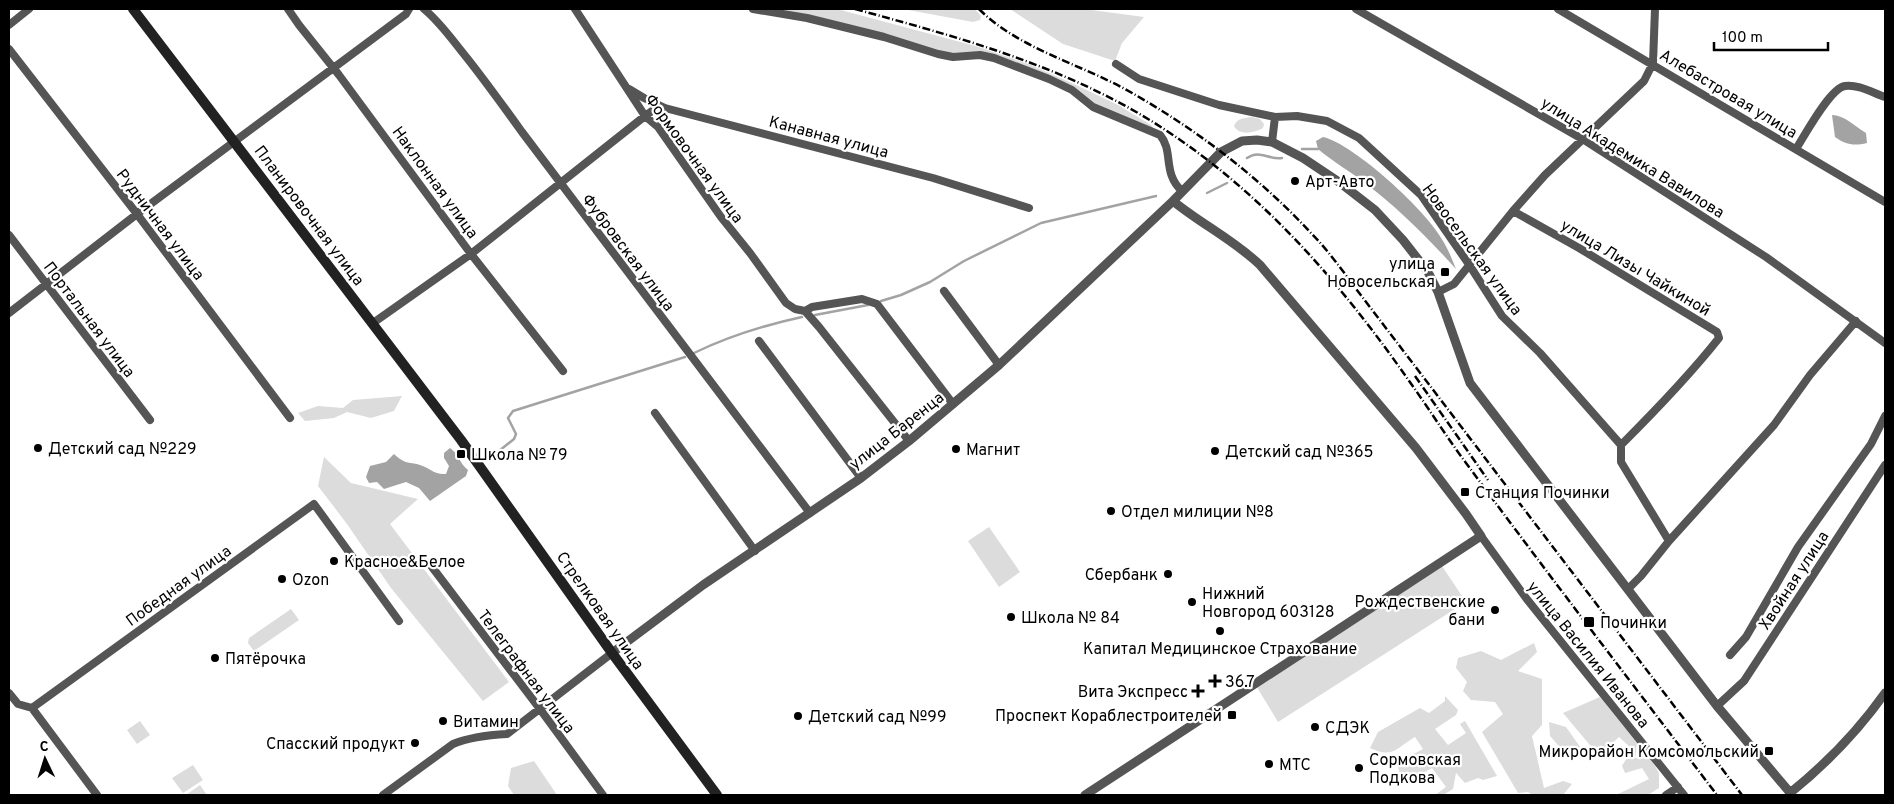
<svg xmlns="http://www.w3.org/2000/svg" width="1894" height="804" font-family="Overpass,sans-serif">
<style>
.green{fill:#dcdcdc}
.water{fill:#a3a3a3}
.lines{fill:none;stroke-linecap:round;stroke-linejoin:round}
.stream{stroke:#a3a3a3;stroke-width:2.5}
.minor{stroke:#555;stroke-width:8}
.tertiary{stroke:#555;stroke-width:9}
.secondary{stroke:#222;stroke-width:10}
.rail{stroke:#000;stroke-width:2.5;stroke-dasharray:8 2.5 1 2.5;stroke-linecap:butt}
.poi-dot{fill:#000;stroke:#fff;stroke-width:2}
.labels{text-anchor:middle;stroke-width:4.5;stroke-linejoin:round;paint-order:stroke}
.street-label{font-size:16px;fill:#000;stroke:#fff}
.poi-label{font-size:16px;fill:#000;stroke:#fff;text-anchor:start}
</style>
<rect width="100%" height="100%" fill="#fff"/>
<path class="green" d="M 770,9 L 837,9 L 979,47 L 1031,65 L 1074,84 L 1118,105 L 1151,125 L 1155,131 L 1091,103 L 991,55 L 951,54 Z
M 903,9 L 975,9 L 981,16 L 980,20 L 973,22 Z
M 1010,9 L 1084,9 L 1144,17 L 1122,43 L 1115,61 L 1063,44 Z
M 1252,117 L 1260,119 L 1264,124 L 1263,128 C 1255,133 1239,136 1234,126 C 1237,118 1244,118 1252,117 Z
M 402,396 L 394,411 L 371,418 L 347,412 L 334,418 L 305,421 L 298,413 L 318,406 L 343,408 L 353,400 Z
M 324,457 L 351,483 L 418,499 L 390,524 L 509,682 L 483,701 L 391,588 L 347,524 L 318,486 Z
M 989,527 L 1020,572 L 999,587 L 968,541 Z
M 1440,563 L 1466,602 L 1278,722 L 1255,684 Z
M 291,609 L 299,620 L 254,651 L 248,643 L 249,638 Z
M 1534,643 L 1537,652 L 1518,671 L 1542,679 L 1542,725 L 1532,736 L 1544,788 L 1563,781 L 1572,784 L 1563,795 L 1532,795 L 1528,792 L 1518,793 L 1482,732 L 1503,714 L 1495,702 L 1471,700 L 1463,691 L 1467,682 L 1456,668 L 1458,658 L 1481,651 L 1501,660 Z
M 1445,696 L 1458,710 L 1456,715 L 1435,729 L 1448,745 L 1466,733 L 1460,724 L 1465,721 L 1497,776 L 1483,780 L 1478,778 L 1465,783 L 1456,773 L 1453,789 L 1443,795 L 1435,795 L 1446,787 L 1432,768 L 1413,779 L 1401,778 L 1397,763 L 1423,749 L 1415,737 C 1396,748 1393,759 1370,748 L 1378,732 L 1420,708 L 1429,713 L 1445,701 Z
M 1600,697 L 1637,743 L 1635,758 L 1651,759 L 1659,773 L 1659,788 L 1648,795 L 1616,795 L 1649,779 L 1642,768 L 1625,773 L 1622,766 L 1632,749 L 1619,737 L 1599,756 L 1563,713 Z
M 140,721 L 150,735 L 137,744 L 127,730 Z
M 1549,722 L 1566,727 L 1581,748 L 1565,753 L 1550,736 Z
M 534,761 L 557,795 L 514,795 L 508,786 L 511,768 Z
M 193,765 L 203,780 L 183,793 L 172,778 Z
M 200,785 L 207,795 L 186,795 Z"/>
<path class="water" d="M 1832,115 C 1844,115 1856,127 1866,133 L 1867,143 C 1854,146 1846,145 1835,137 Z
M 1323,137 C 1354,144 1428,212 1443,241 C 1448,249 1452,259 1456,269 C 1428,238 1398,208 1365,183 C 1350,171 1333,162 1318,149 L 1316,141 Z
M 450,448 C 459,454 459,463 468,470 L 466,476 L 430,501 L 419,488 L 406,482 L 384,489 L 377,482 L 369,483 L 366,477 L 370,466 L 386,462 L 394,454 C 406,465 407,461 420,465 C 430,468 434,475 446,474 L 449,466 L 444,458 L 444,453 Z"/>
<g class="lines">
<path class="stream" d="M 1302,149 L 1318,149
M 1247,158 C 1260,149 1268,160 1282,158
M 1207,193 L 1227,183
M 881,301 L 901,295 L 930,282 L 964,261 L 1041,223 L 1156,196
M 815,315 L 868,305
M 694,353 C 729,336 765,325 802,317
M 489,459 L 514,439 L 516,434 L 508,418 L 513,411 L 685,357"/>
<path class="minor" d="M 288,9 L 299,25 L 339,75 L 471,254 L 563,371
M 424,9 C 441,23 453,41 467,58 C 486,82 504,107 522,132 L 810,513
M 575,9 L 645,116 L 658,127 L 721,217 L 750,253 L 786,303 L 795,309 L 805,311 L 819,327 L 909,441
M 753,9 L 807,18 L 884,37 L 938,54 L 953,57 L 980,55 L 994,58 L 1049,79 L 1072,90 L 1093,107 L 1160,135 C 1174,151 1162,173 1182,191
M 1356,9 L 1584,140 L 1766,257 L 1885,343
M 1558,9 L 1885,202
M 9,25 L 29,9
M 9,49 L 137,214 L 290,418
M 1116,64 L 1139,79 L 1219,105 L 1275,117 L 1297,116 L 1327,121 L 1359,138 L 1421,195 L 1470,266 L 1502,316 L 1540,353 L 1621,445 L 1621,462 L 1669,541
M 629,89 L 644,98 L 665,108 L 933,178 L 1029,208
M 1272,142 L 1275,117
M 1796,149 C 1805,135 1830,88 1845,86 C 1858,84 1873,93 1885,97
M 1513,211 L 1579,248 L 1717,332 L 1719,338 C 1689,376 1655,411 1621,445
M 9,235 L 150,420
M 944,291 L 999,365
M 1438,292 L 1454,284 L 1513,211 L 1545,175 L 1644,81 L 1653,63 L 1655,9
M 805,311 L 812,307 L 862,299 L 877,304 L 953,404
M 9,313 L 137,214 L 406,14 L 409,9
M 373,323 L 471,254 L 645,116 L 652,111 L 665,108
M 759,341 L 861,478
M 655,413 L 755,551
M 1481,536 L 1526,598 L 1684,795
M 429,563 L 540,709 L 603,795
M 1628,589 L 1641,576 L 1669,541 L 1774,425 L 1810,375 L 1856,321
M 1730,655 L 1746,637 L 1798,547 L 1871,444 L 1885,416
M 9,693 L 18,704 L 32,708 L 97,795
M 1717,706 L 1744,681 L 1885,465
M 32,708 L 314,504 L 399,621
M 383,795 L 453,744 C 470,737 488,735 507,734 L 612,653
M 1666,795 L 1678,787"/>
<path class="tertiary" d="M 612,653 L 703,585 L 861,478 L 909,441 L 999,365 L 1173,201 L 1221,152 L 1242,141 L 1257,140 L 1272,142 L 1303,158 L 1339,182 L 1375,210 L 1403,240 L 1428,272 L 1438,292 L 1470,383 L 1717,706 L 1792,795
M 1790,793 C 1826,764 1858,731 1885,693
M 1085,795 L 1481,536 L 1466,514 L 1416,448 L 1260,265 C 1234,240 1201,224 1173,201"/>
<path class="secondary" d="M 133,9 L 461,440 L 612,653 L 717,795"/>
<path class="rail" d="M 855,9 C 958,37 1061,65 1153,122 C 1257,187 1337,278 1407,378 C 1428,407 1447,438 1469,467 C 1550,577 1634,686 1717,795
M 979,9 C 1018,48 1077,63 1125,89 C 1193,127 1257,175 1310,232 C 1329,251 1344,273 1360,294 L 1742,795
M 1415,376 L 1488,480"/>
</g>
<g class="poi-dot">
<circle cx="1295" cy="181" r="5"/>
<rect x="1440" y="267" width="10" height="10" rx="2.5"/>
<circle cx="38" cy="448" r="5"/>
<circle cx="956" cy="449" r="5"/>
<circle cx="1215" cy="451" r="5"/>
<rect x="456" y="449" width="10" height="10" rx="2.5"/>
<rect x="1460" y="487" width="10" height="10" rx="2.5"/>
<circle cx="1111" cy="511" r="5"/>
<circle cx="334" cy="561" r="5"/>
<circle cx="1168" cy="574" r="5"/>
<circle cx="282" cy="579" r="5"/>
<circle cx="1192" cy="602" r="5"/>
<circle cx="1495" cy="610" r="5"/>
<circle cx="1011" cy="617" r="5"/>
<rect x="1583" y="616" width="12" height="12" rx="2.5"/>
<circle cx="1220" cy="631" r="5"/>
<circle cx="215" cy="658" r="5"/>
<path d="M1212.5 673.5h5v5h5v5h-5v5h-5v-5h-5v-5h5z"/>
<path d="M1195.5 683.5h5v5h5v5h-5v5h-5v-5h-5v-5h5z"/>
<rect x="1227" y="710" width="10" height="10" rx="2.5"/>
<circle cx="798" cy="716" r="5"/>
<circle cx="443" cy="721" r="5"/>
<circle cx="1315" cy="727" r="5"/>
<circle cx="415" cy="743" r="5"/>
<rect x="1764" y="746" width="10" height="10" rx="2.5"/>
<circle cx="1269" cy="764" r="5"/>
<circle cx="1359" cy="768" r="5"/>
</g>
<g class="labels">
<g class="street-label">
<text transform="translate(1729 93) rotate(31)" y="6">Алебастровая улица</text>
<text transform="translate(829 136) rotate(15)" y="6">Канавная улица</text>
<text transform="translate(1633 157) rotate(32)" y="6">улица Академика Вавилова</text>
<text transform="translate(695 158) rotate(54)" y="6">Формовочная улица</text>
<text transform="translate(436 182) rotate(54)" y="6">Наклонная улица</text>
<text transform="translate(310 215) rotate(53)" y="6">Планировочная улица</text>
<text transform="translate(161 224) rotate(53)" y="6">Рудничная улица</text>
<text transform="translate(1473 249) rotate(54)" y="6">Новосельская улица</text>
<text transform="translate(629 252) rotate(53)" y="6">Фубровская улица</text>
<text transform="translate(1636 267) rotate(31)" y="6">улица Лизы Чайкиной</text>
<text transform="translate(90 319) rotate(53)" y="6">Портальная улица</text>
<text transform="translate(896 430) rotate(-38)" y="6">улица Баренца</text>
<text transform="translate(1793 580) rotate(-57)" y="6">Хвойная улица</text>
<text transform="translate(178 585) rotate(-36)" y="6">Победная улица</text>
<text transform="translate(601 610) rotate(55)" y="6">Стрелковая улица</text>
<text transform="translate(1589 654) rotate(51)" y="6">улица Василия Иванова</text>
<text transform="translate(527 671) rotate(53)" y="6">Телеграфная улица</text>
</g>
<g class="poi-label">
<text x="1305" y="187">Арт-Авто</text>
<text x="1435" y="269" text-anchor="end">улица<tspan x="1435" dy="18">Новосельская</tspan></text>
<text x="48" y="454">Детский сад №229</text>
<text x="966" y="455">Магнит</text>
<text x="1225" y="457">Детский сад №365</text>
<text x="471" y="460">Школа № 79</text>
<text x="1475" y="498">Станция Починки</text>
<text x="1121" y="517">Отдел милиции №8</text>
<text x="344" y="567">Красное&amp;Белое</text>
<text x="1158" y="580" text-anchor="end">Сбербанк</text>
<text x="292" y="585">Ozon</text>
<text x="1202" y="599">Нижний<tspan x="1202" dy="18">Новгород 603128</tspan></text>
<text x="1485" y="607" text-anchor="end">Рождественские<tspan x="1485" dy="18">бани</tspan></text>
<text x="1021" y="623">Школа № 84</text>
<text x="1600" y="628">Починки</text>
<text x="1220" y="654" text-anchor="middle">Капитал Медицинское Страхование</text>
<text x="225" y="664">Пятёрочка</text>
<text x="1225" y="687">36.7</text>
<text x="1188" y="697" text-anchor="end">Вита Экспресс</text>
<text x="1222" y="721" text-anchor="end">Проспект Кораблестроителей</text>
<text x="808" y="722">Детский сад №99</text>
<text x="453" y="727">Витамин</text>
<text x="1325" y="733">СДЭК</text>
<text x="405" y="749" text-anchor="end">Спасский продукт</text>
<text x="1759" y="757" text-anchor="end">Микрорайон Комсомольский</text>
<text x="1369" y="765">Сормовская<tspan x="1369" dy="18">Подкова</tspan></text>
<text x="1279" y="770">МТС</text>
</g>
</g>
<rect width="1894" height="804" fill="none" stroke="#000000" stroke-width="20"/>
<g transform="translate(45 759) rotate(356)" stroke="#ffffff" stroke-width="4" paint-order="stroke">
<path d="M0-4L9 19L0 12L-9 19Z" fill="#000000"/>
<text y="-8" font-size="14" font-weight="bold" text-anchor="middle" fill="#000000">С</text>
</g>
<path d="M1714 42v8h114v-8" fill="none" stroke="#000000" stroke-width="2.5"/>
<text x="1722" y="42" font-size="15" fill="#000000" stroke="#ffffff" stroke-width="4" paint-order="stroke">100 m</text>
</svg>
